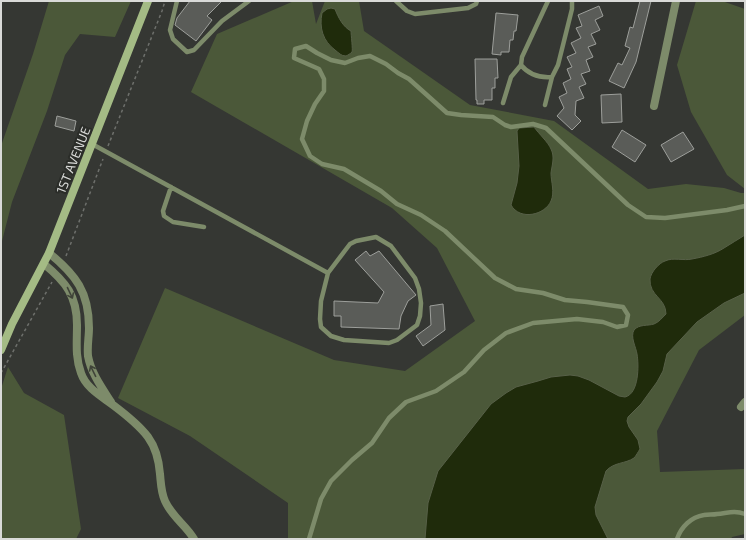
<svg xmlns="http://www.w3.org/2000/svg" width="746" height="540" font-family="'Exo 2',sans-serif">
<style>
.green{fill:#4b5839}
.water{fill:#1f2b0b;stroke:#576048}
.building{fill:#5a5c58;stroke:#9d9f9b}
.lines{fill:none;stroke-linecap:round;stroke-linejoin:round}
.path{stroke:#6e706c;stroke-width:1.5;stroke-dasharray:3 3;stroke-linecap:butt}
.lane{stroke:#7d8b6a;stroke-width:4.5}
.street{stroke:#7d8b6a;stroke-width:8}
.secondary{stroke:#a4bb85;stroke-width:8}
.oneway{stroke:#404439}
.labels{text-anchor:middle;stroke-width:4;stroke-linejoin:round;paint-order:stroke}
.street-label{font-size:13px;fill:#d9dad8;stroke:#2b2d29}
</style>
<rect width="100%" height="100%" fill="#353733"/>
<path class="green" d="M 49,1 L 131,1 L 115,37 L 80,34 L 65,55 L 47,111 L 12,202 L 1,245 L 1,146 L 33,54 Z
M 294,1 L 312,1 L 316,24 L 325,1 L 359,1 L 364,31 L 470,105 L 554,121 L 648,189 L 686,184 L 724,188 L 741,193 L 745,193 L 745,315 L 699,350 L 657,431 L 660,472 L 745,469 L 745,534 L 732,537 L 731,539 L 288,539 L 288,503 L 190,436 L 118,398 L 165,288 L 334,360 L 405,371 L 475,321 L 437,248 L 392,208 L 191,92 L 217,34 Z
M 696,1 L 722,1 L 745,9 L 745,189 L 727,175 L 691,112 L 677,65 Z
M 8,367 L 24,393 L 64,415 L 81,529 L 76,539 L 1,539 L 1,389 Z"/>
<path class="water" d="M 331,8 L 335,9 C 338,17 343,27 351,31 C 351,34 353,51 352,52 C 350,54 348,55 346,56 C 341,56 339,53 335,50 C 323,41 319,28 322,13 L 327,9 Z
M 534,127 C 539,134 548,142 551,149 C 555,157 552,165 551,173 C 551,182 555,192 551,201 C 545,215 520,221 511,205 L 517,183 L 519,166 L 517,131 L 519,128 Z
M 745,235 L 745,293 L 724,303 L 697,322 L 667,354 L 663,371 L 657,382 L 641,404 L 628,417 L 627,421 L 629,427 L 638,440 L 640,449 C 638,452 636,456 634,458 C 625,464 614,462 606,471 L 595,507 L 596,515 L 608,539 L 425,539 L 428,503 L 438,471 L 491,404 L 506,393 L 516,387 L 538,381 L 551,377 L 570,375 L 578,376 L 589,380 L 619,396 C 621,396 623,397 625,397 C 639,394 639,365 637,354 C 636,347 630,337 634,330 C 639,324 648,326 654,324 C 659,322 662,318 666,314 C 666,298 649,296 650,279 C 651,272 659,263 665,261 C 673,257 684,261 692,259 C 703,257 715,254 724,248 C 731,244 738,239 745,235 Z"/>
<path class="building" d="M 190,1 L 222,1 L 207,16 L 212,20 L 196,41 L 175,25 L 177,18 Z
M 640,1 L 651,1 L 636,62 L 624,88 L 609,81 L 618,63 L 622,65 L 630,48 L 625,46 L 630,27 L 633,28 Z
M 599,6 L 603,16 L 595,20 L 600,30 L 591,34 L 596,44 L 588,47 L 593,57 L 586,60 L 590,71 L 581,74 L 586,84 L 579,87 L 584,98 L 576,101 L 575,115 L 581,121 L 572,130 L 557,116 L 564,108 L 559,97 L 567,93 L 563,83 L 571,79 L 567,69 L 572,67 L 567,57 L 576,53 L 571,43 L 581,38 L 576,28 L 582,26 L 578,15 Z
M 496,13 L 518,15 L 516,31 L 514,31 L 513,40 L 510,40 L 509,52 L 501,52 L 501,55 L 492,54 Z
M 475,59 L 497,59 L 498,78 L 495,78 L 495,88 L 492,88 L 492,100 L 484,100 L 484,104 L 477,104 L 477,100 L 476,100 Z
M 621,94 L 622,122 L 602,123 L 601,95 Z
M 57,116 L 76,121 L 74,131 L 55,126 Z
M 622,130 L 646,145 L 635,162 L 612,147 Z
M 683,132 L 694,149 L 671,162 L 661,145 Z
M 366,251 L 370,256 L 379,251 L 416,295 L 408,301 L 401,316 L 399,329 L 341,327 L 341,316 L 334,316 L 334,301 L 378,303 L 384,292 L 355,260 Z
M 443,304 L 445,330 L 423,346 L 416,336 L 431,325 L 430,306 Z"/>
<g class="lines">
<path class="path" d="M 108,146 L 162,11 L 165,1
M 66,256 L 103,159
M 1,373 L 52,282"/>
<path class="lane" d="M 177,1 L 170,30 L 173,39 L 187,52 L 194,50 L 222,21 L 249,1
M 396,1 L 407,11 L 415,14 L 468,8 L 476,4 L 477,1
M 548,1 L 522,57 L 521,65 C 529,75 539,78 552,77 L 558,65 L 572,9 L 572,1
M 503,103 L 511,77 L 521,65
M 545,105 L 552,77
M 92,144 L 328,273
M 171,187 L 163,211 L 164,216 L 173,222 L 204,227
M 376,237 L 391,246 L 415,278 L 419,289 L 421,303 L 420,316 L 417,325 L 397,340 L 389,343 L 344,340 L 331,336 L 321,327 L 320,319 L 321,301 L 328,273 L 350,244 L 356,241 Z
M 309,539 L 321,499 L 331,481 L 352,460 L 372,443 L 389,418 L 406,402 L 436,391 L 464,372 L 484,350 L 506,333 L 533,323 L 577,319 L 603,322 L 617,327 L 626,325 L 628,315 L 623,307 L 587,302 L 565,300 L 543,293 L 516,289 L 495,278 L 445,231 L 421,215 L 397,204 L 381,191 L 344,169 L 322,164 L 310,156 L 302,139 L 307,121 L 315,104 L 324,91 L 324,79 L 319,69 L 294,58 L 295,49 L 306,46 L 317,53 L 331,60 L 345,63 L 358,58 L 370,56 L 386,64 L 398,73 L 409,79 L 447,113 L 461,115 L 493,117 L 505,125 L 511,127 L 533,124 L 546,128 L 611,189 L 628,205 L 646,217 L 665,218 L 727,210 L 745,206
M 677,539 C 681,527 691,517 704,515 C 708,514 713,515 717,514 C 728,513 734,510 745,514"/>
<path class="street" d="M 654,106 L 676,1
M 49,253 C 76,275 89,292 89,328 C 89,337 87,346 88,356 C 91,373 102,388 111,402
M 44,264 C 66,282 77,296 77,325 C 77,342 75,357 81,373 C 86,388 101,396 113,405 C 125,414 139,425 148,437 C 156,448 159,461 160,474 C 161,484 161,492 165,501 C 172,517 186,525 194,539
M 741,407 L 745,402"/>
<path class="secondary" d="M 1,350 L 12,324 L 49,253 L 148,1"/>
</g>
<defs><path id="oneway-shaft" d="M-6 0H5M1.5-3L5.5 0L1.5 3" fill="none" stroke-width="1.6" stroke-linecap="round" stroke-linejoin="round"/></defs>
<g class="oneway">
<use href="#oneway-shaft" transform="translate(70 293) rotate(65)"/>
<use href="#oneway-shaft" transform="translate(93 371) rotate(-116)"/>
</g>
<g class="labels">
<g class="street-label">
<text transform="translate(73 160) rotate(-68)" y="5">1ST AVENUE</text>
</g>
</g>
<rect width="746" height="540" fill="none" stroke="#d9dad8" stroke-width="4"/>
</svg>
